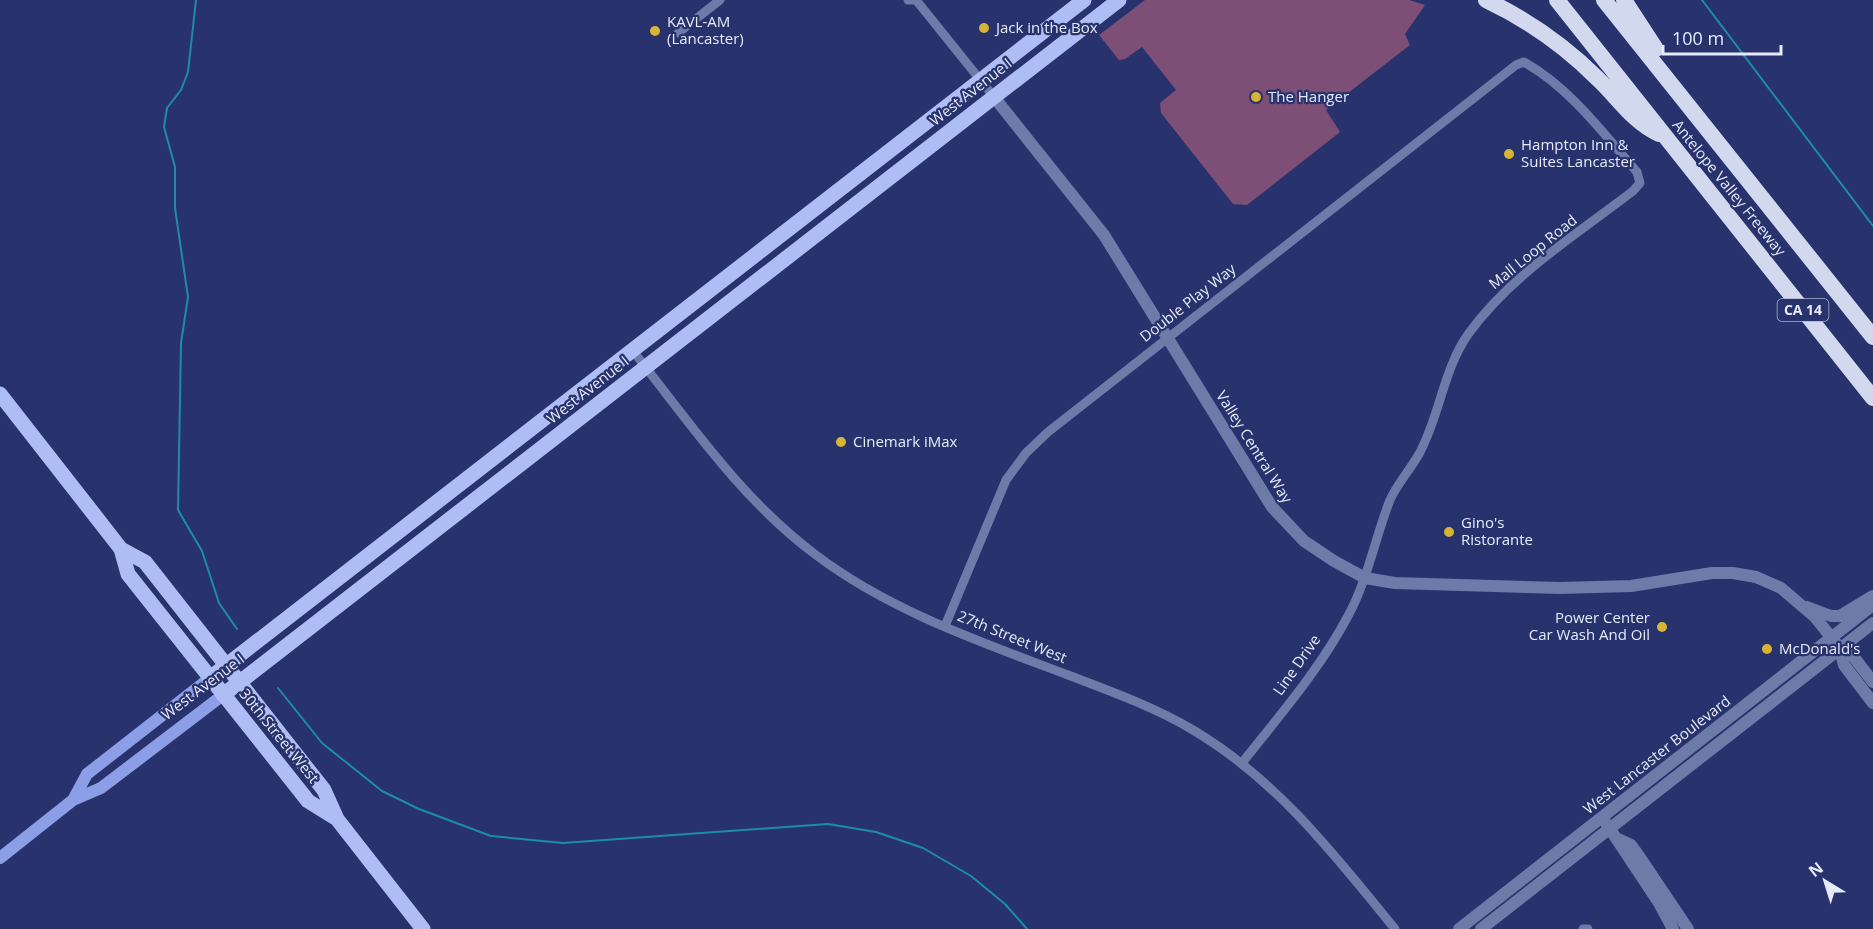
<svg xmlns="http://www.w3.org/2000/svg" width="1873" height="929" font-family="'Open Sans',sans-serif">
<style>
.green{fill:#7d4f76}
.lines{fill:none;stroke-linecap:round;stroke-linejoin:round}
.stream{stroke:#1d8ea2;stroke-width:2}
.minor{stroke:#6e7aa8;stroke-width:9}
.tertiary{stroke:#6e7aa8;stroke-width:12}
.secondary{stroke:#8c9ee6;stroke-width:12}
.primary{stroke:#aebdf4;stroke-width:15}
.motorway{stroke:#d2d9ef;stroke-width:16}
.poi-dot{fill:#d8b434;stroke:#28326d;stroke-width:2}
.labels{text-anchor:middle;stroke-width:4.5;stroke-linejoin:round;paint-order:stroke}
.shield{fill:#28326d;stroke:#adb3cf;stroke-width:1.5}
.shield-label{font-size:14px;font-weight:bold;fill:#e6eaf9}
.poi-label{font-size:15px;fill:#e6eaf9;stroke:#28326d;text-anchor:start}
.street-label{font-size:15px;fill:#e6eaf9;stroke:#28326d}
</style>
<rect width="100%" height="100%" fill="#28326d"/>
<path class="green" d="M 1145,0 L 1409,0 L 1425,5 L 1405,34 L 1410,45 L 1326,110 L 1340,132 L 1247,205 L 1233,204 L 1161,113 L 1160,103 L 1176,90 L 1142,47 L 1125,59 L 1119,60 L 1099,35 Z"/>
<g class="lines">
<path class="stream" d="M 196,0 L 188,72 L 181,90 L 167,108 L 164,127 L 175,167 L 175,208 L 188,297 L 181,343 L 178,510 L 202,551 L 219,603 L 237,629
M 1702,0 L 1873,226
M 278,688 L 322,743 L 382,791 L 419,809 L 491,836 L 563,843 L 828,824 L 876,832 L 923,848 L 971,876 L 1005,904 L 1027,929"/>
<path class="minor" d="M 908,0 L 916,0 L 994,97
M 678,33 L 720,0
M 633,351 C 690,423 741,499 816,555 C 890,611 981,642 1068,675 C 1110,691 1154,707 1193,730 C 1277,780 1334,854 1395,929
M 945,626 L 1006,480 L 1026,453 L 1048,432 L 1516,65 L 1524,62 C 1570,88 1603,133 1637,172 L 1640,183 L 1633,191 C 1577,234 1511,275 1469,333 C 1443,369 1440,416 1419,454 C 1410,470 1397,484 1390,500 C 1375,538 1368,579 1348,616 C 1320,669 1279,716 1242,763
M 1583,929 L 1588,929"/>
<path class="tertiary" d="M 994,97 L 1104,235 L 1272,507 L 1304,541 L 1334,561 L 1365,578 L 1395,583 L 1560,588 L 1631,586 L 1712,573 L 1733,573 L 1756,577 L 1781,588 L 1815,617 L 1839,647 L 1844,665 L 1873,703
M 1807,607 L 1831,616 L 1840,616 L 1873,596
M 1843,652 L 1853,656 L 1873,682
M 1606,823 L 1659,903 L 1673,929
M 1618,839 L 1631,845 L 1639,856 L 1688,929
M 1459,929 L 1873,605
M 1481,929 L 1873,623"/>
<path class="secondary" d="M 73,800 L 87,774 L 210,678
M 0,858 L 73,800 L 101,788 L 223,695"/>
<path class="primary" d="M 0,394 L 121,549 L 128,574 L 308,801 L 337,819
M 121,549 L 145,562 L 324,790 L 337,819 L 423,929
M 210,678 L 1084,0
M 223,695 L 1119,0"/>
<path class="motorway" d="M 1486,0 C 1528,20 1565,46 1598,79 C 1619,99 1633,122 1659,134
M 1557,0 L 1873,398
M 1604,0 L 1873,337
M 1624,0 L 1656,49"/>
</g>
<g class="poi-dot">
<circle cx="984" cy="28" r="6"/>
<circle cx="655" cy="31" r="6"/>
<circle cx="1256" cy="97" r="6"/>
<circle cx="1509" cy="154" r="6"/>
<circle cx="841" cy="442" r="6"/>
<circle cx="1449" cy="532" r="6"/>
<circle cx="1662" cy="627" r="6"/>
<circle cx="1767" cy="649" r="6"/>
</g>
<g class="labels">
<rect class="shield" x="1777.5" y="299" width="51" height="22" rx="4.5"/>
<g class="shield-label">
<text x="1803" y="315">CA 14</text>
</g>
<g class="poi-label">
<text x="667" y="27">KAVL-AM<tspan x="667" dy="17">(Lancaster)</tspan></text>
<text x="996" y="33">Jack in the Box</text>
<text x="1268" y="102">The Hanger</text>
<text x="1521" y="150">Hampton Inn &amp;<tspan x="1521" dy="17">Suites Lancaster</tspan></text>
<text x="853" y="447">Cinemark iMax</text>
<text x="1461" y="528">Gino's<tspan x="1461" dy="17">Ristorante</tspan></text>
<text x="1650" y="623" text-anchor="end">Power Center<tspan x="1650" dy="17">Car Wash And Oil</tspan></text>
<text x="1779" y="654">McDonald's</text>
</g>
<g class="street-label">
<text transform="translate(971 92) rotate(-38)" y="5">West Avenue I</text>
<text transform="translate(1729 188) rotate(51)" y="5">Antelope Valley Freeway</text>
<text transform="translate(1533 252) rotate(-39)" y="5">Mall Loop Road</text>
<text transform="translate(1188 303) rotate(-38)" y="5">Double Play Way</text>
<text transform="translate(588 390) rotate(-38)" y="5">West Avenue I</text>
<text transform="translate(1254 447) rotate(58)" y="5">Valley Central Way</text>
<text transform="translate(1012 637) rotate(22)" y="5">27th Street West</text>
<text transform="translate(1297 665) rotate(-55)" y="5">Line Drive</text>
<text transform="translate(203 687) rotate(-37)" y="5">West Avenue I</text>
<text transform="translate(279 736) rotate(51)" y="5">30th Street West</text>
<text transform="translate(1657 755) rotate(-38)" y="5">West Lancaster Boulevard</text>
</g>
</g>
<g transform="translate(1825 881) rotate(322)" stroke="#28326d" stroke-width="4.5" paint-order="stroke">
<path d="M0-4.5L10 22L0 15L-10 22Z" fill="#e6eaf9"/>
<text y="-9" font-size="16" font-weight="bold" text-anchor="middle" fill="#e6eaf9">N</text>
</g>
<path d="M1663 45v9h118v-9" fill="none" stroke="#e6eaf9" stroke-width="3"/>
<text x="1672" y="45" font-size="18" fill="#e6eaf9" stroke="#28326d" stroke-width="4.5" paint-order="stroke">100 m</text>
</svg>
